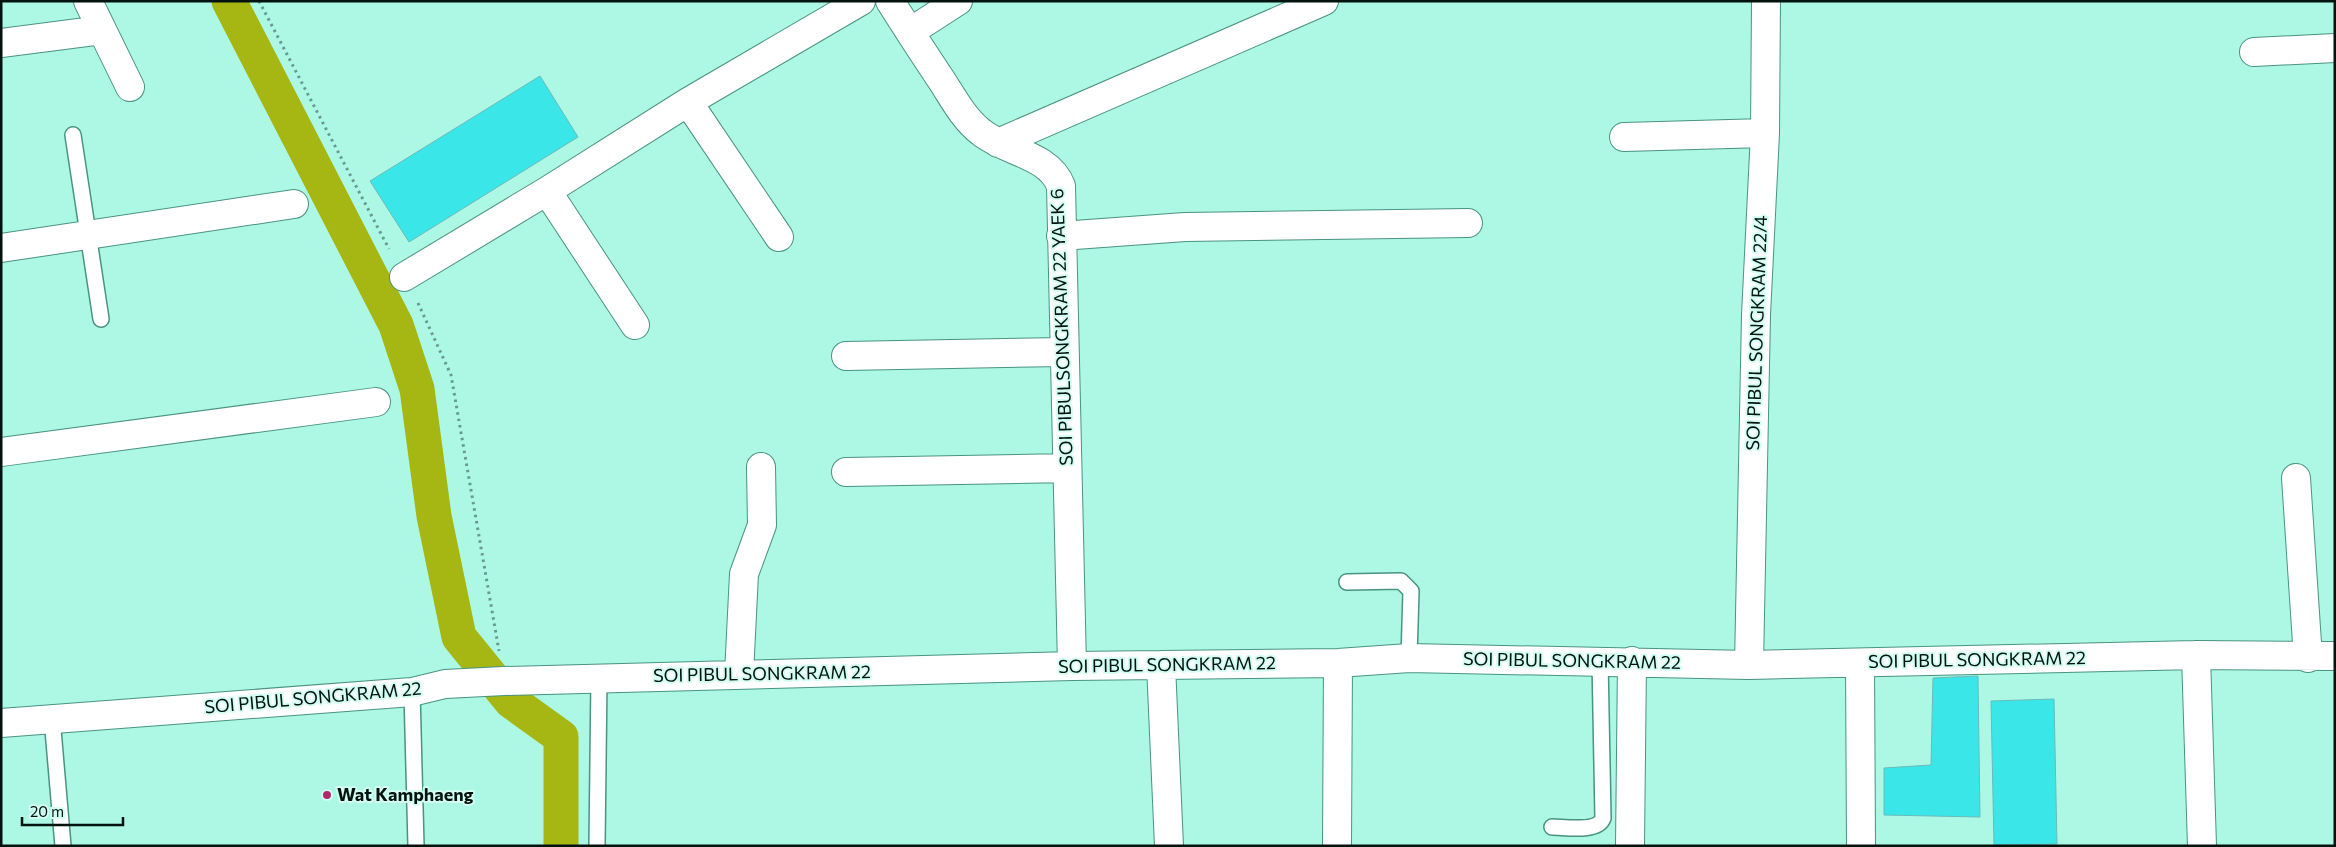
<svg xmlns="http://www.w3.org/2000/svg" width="2336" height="847" font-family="Commissioner,sans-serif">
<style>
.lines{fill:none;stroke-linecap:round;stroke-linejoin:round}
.canal{stroke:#a6b613;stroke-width:35}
.building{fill:#3be6e8;stroke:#6ababb}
.lane-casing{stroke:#499381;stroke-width:18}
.street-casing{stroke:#499381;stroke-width:30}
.path{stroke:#669b8d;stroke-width:3;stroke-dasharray:2.5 4;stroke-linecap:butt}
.lane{stroke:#fff;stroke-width:15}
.street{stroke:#fff;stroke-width:28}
.poi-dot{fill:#b0286a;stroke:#d3fef2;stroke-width:2}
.labels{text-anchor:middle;stroke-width:4;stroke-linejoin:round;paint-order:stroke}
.street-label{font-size:18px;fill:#00130e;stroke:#d3fef2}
.poi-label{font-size:18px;font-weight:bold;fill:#00130e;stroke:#d3fef2;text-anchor:start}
</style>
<rect width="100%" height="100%" fill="#adf8e4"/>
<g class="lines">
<path class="canal" d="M 229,1 L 396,325 L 417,389 L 434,516 L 459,637 L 511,701 L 561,737 L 561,846"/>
</g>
<path class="building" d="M 540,76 L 578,137 L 409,242 L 370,181 Z
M 1978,676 L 1980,817 L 1884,815 L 1884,768 L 1931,765 L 1933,678 Z
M 2054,699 L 2057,844 L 1994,845 L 1991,701 Z"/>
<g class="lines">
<g class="lane-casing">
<path id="lane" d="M 73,135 L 101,319
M 1347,582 L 1401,581 L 1411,591 L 1409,658
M 412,692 L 416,846
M 52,718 L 63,846
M 1552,827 C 1565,827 1598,833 1603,818 L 1600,660
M 597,846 L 599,678"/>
</g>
<g class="street-casing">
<path id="street" d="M 88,1 L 130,87
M 890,1 C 907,28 924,54 942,81 C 953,98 964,119 981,132 C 1005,152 1049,154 1061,186 L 1072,666
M 910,32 L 958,1
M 1,43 L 102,30
M 2254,52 L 2335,48
M 688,102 L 779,237
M 1624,137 L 1765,133
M 998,143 L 1324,1
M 547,191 L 635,325
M 1061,236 L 1185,227 L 1468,223
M 1,248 L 294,204
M 404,277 L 547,191 L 688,102 L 861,1
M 846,356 L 1063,352
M 1,452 L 376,402
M 846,472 L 1067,468
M 2296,478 L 2308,658
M 2196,655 L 2202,846
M 1860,663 L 1861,846
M 1161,665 L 1169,846
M 1749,665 L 1756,315 L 1765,133 L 1766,1
M 739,674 L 744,574 L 762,525 L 761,467
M 1,723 L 412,692 L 445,684 L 504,681 L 1072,666 L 1338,663 L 1409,658 L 1749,665 L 2196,655 L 2335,656
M 1337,846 L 1338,663
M 1630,846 L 1632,661"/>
</g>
<path class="path" d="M 259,1 L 389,249
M 418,303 L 451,375 L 499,651"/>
<use href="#lane" class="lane"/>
<use href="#street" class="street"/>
</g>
<circle class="poi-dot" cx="327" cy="795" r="5"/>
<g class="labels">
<g class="street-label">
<text transform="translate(1062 327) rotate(-92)" y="6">SOI PIBULSONGKRAM 22 YAEK 6</text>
<text transform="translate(1757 333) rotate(-88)" y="6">SOI PIBUL SONGKRAM 22/4</text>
<text transform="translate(1977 660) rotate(-1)" y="6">SOI PIBUL SONGKRAM 22</text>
<text transform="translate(1572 661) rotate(1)" y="6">SOI PIBUL SONGKRAM 22</text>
<text transform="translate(1167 665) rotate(-1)" y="6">SOI PIBUL SONGKRAM 22</text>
<text transform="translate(762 674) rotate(-1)" y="6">SOI PIBUL SONGKRAM 22</text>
<text transform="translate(313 698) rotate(-5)" y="6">SOI PIBUL SONGKRAM 22</text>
</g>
<g class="poi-label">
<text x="337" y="801">Wat Kamphaeng</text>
</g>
</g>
<rect width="2336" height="847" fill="none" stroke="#00130e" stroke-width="5"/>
<path d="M22 817v8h101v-8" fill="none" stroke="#00130e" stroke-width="2.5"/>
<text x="30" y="817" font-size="15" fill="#00130e" stroke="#d3fef2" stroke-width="4" paint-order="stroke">20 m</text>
</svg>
